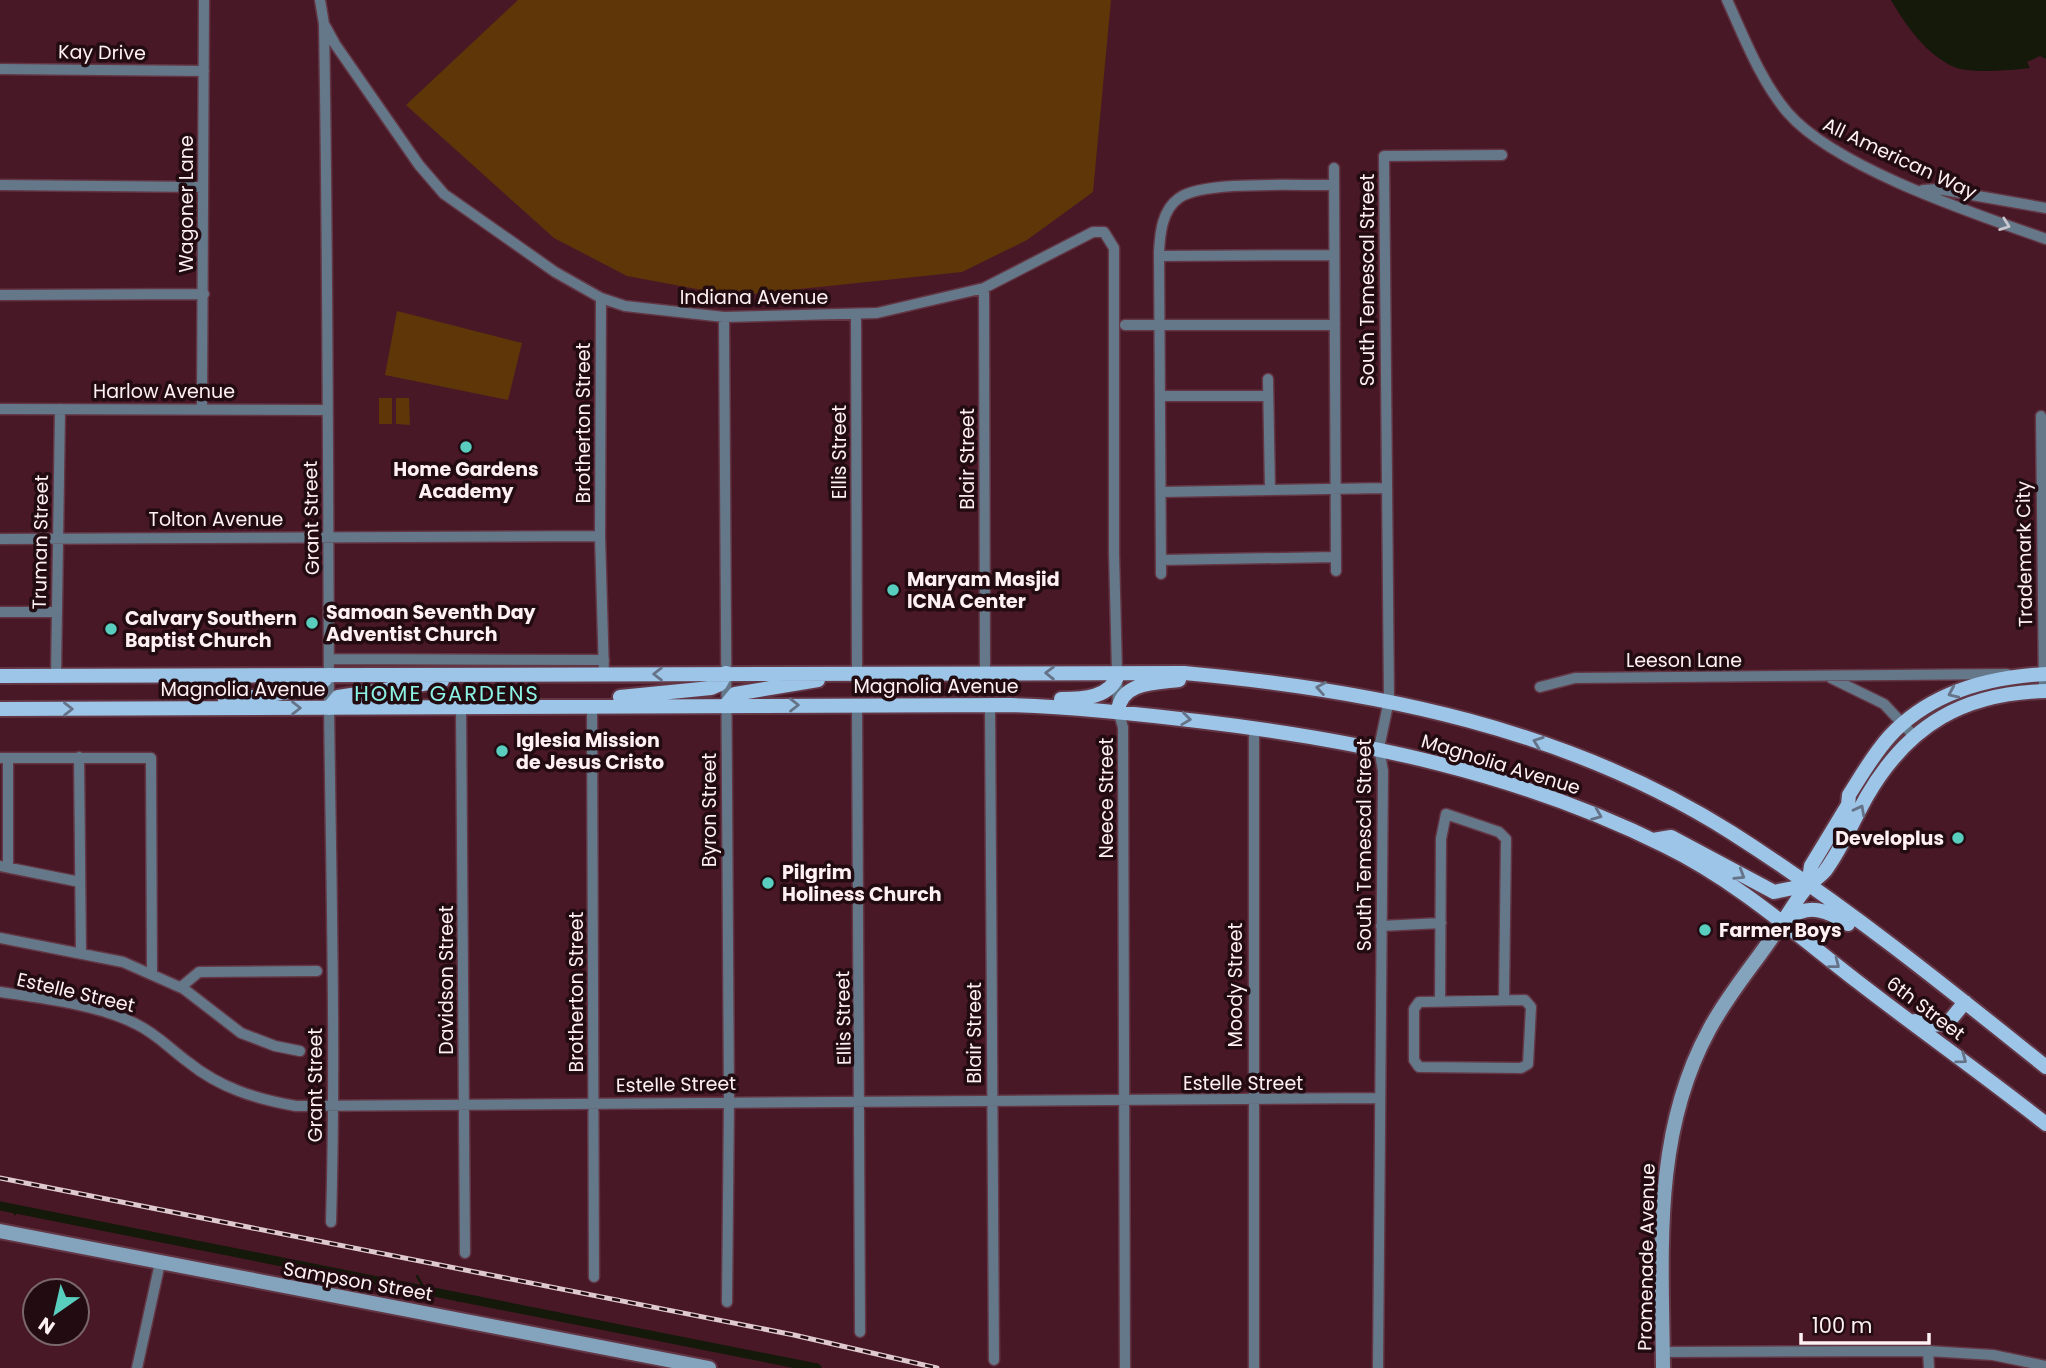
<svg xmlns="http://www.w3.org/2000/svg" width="2046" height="1368" font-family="Poppins,sans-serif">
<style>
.green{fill:#5e3608}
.water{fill:#141909}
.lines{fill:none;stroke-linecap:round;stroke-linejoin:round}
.stream{stroke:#141909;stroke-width:2.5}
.canal{stroke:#141909;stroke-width:9}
.street-casing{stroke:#623644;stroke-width:13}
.secondary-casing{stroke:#623644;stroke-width:18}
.primary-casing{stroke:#623644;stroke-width:18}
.street{stroke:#647889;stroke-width:10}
.secondary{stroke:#84a4be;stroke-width:14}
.primary{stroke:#9cc5e7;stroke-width:14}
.rail-casing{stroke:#dec9ce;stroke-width:5}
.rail{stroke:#220c12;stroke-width:2.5;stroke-dasharray:8;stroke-linecap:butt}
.oneway{stroke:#c8c6ce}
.oneway2{stroke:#657287}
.poi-dot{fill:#59cebf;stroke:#220c12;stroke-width:2.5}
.labels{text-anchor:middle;stroke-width:7;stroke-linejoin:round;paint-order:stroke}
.street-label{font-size:19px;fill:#fef0f3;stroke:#220c12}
.poi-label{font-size:19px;font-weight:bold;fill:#fef0f3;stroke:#220c12;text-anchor:start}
.neighbourhood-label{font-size:21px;letter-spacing:2px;fill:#8cf4e5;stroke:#220c12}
</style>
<rect width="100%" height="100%" fill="#491827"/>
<path class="green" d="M 518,0 L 1111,0 L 1093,192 L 1027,240 L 962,272 L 734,296 L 627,276 L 554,238 L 406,105 Z
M 397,311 L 522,343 L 508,400 L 385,375 Z
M 379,398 L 392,398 L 392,424 L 379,424 Z
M 396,398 L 409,398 L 410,425 L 396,424 Z"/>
<path class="water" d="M 1891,0 L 2046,0 L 2046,59 L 2040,56 L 2027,62 L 2030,68 C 2013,70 1969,74 1954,67 C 1926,54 1906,26 1891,0 Z"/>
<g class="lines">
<path class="stream" d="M 15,1214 L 16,1209
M 417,1276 L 424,1288
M 341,1282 L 344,1272
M 458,1301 L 459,1295
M 796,1368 L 796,1364"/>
<path class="canal" d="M 0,1206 L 817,1368"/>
<g class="street-casing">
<path id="street" d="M 320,0 L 324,24 L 335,44 L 419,165 L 444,194 L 555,272 L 601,298 L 625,306 L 724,317 L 877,313 L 984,288 L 1093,232 L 1104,232 L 1114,248 L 1114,552 L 1118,711 L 1123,727 L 1125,1368
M 1727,0 C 1744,37 1761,82 1788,113 C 1836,168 1975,214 2046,239
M 324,25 C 328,252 328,478 329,705 C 331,877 336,1050 331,1222
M 0,69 L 204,71
M 1334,168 L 1336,571
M 0,185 L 201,187
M 1923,190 L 1938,189 L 2046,208
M 1159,256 L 1334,255
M 984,288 L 985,672
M 0,295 L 204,294
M 601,298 L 600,536 L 604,674
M 856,315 L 857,673
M 724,317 L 729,1101 L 727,1302
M 1125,325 L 1335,325
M 1268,379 L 1270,490
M 1160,396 L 1268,396
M 202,408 L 204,0
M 0,409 L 327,410
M 2041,416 L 2044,691
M 1161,492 L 1387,488
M 0,539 L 600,536
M 1161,560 L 1336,557
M 1161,574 L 1159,252 C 1160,233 1162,210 1179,198 C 1204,180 1299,186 1334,185
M 0,612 L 56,612
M 329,659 L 604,660
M 56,676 L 60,409
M 1831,678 L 1884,704 L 1914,736
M 1540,687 L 1575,678 L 2007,674
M 592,705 L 594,1277
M 857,705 L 860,1332
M 990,705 L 994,1360
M 461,706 L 465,1253
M 1254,728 L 1254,1368
M 79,757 L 81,954
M 0,758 L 151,758 L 152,974
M 8,758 L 8,867
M 0,866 L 80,882
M 1381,926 L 1441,923
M 0,938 L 123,962 L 184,989 L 241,1033 L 275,1046 L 300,1051
M 181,987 L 199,972 L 317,971
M 0,992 C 41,998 99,1005 136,1024 C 157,1034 170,1049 188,1062 C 220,1088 256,1099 296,1106 L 1380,1098
M 1525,1000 L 1531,1007 L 1528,1064 L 1521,1068 L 1419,1067 L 1414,1060 L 1414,1009 L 1419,1002 Z
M 1440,1001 L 1441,839 L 1446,814 L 1499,832 L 1506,839 L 1504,1000
M 1928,1351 L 1929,1368
M 1663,1352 L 1928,1351 L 1993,1355 L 2046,1366
M 137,1368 L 160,1263
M 1378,1368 L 1383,771 L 1379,748 L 1389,700 L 1384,156 L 1502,155"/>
</g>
<g class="secondary-casing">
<path id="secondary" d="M 0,1231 L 709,1368
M 1663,1368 C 1662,1252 1652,1135 1709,1030 C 1729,992 1758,960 1781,924"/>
</g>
<g class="primary-casing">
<path id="primary" d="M 0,676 L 1184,673 C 1375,690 1568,729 1732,833 C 1842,903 1944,985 2046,1067
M 620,697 L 711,688 L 720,684 L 726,673
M 1061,699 C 1083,699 1111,698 1118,674
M 225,701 L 317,688 L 329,675
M 726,705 L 735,694 L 818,680
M 329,708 L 338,697 L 442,681
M 0,709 L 1011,705 C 1076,707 1141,714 1206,722 C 1364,741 1521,774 1665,846 C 1735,880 1796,934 1858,982 C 1920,1030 1984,1075 2046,1124
M 1118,711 C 1121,682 1155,683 1179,680
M 1653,840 L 1671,837 L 1774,892 L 1808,885
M 1808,885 L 1811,866 L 1848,805 L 1849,795 C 1861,776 1873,755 1889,737 C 1929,693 1988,677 2046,674
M 1788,919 C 1808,903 1828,910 1848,924
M 1781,924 C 1790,912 1798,896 1809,885 C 1814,880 1821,876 1825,871 C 1842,848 1853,821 1867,796 C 1909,724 1964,693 2046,691
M 1915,1021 L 1928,1025 L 1947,1024 L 1965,1002"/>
</g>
<use href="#street" class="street"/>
<use href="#secondary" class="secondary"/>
<use href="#primary" class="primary"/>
<g class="rail-casing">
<path id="rail" d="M 0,1178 L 794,1335 L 937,1368"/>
</g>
<use href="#rail" class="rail"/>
</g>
<defs><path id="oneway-chevron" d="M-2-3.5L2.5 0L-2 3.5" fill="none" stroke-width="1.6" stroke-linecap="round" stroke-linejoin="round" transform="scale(1.75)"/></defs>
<use class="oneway" href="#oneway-chevron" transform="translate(2005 225) rotate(20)"/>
<g class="oneway2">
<use href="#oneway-chevron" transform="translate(1050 673) rotate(-179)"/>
<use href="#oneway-chevron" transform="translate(658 674) rotate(180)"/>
<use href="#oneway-chevron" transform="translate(1321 688) rotate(-170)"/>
<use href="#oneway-chevron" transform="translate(1953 693) rotate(156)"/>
<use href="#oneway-chevron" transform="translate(794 705)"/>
<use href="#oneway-chevron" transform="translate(296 708)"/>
<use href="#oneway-chevron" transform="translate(68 709)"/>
<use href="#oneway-chevron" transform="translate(1186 719) rotate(7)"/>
<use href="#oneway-chevron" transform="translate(1538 742) rotate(-160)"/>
<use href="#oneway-chevron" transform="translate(1860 810) rotate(-62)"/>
<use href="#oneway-chevron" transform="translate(1597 815) rotate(22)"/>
<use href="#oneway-chevron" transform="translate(1740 875) rotate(32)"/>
<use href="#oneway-chevron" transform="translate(1835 964) rotate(38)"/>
<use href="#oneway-chevron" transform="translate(1962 1059) rotate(36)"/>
</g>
<g class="poi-dot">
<circle cx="466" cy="447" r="7"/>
<circle cx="893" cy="590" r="7"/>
<circle cx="312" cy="623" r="7"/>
<circle cx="111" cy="629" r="7"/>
<circle cx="502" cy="751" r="7"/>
<circle cx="1958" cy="838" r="7"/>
<circle cx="768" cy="883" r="7"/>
<circle cx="1705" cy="930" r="7"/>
</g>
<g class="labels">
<g class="street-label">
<text transform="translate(102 52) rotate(1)" y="7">Kay Drive</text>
<text transform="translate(1900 158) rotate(25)" y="7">All American Way</text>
<text transform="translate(186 204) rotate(-90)" y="7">Wagoner Lane</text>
<text transform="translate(1367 280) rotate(-90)" y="7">South Temescal Street</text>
<text x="754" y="304">Indiana Avenue</text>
<text x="164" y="398">Harlow Avenue</text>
<text transform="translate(583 423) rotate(-90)" y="7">Brotherton Street</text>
<text transform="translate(839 452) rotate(-90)" y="7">Ellis Street</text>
<text transform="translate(967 459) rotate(-90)" y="7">Blair Street</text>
<text transform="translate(311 518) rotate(-91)" y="7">Grant Street</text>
<text x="216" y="526">Tolton Avenue</text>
<text transform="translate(40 542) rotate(-89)" y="7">Truman Street</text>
<text transform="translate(2024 554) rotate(-91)" y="7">Trademark City</text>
<text x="1684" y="667">Leeson Lane</text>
<text x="936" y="693">Magnolia Avenue</text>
<text x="243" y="696">Magnolia Avenue</text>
<text transform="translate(1501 764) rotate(17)" y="7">Magnolia Avenue</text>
<text transform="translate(1106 798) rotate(-90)" y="7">Neece Street</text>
<text transform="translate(709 810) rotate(-90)" y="7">Byron Street</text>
<text transform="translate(1364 845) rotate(-90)" y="7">South Temescal Street</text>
<text transform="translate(446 980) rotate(-90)" y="7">Davidson Street</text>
<text transform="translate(1235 985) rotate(-90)" y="7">Moody Street</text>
<text transform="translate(76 992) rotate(13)" y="7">Estelle Street</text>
<text transform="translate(576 992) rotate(-90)" y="7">Brotherton Street</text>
<text transform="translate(1926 1008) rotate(37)" y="7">6th Street</text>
<text transform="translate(843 1018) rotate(-91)" y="7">Ellis Street</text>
<text transform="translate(974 1033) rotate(-90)" y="7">Blair Street</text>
<text x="1243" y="1090">Estelle Street</text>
<text transform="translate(676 1084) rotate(-1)" y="7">Estelle Street</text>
<text transform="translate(315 1085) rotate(-90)" y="7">Grant Street</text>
<text transform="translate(1646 1257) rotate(-89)" y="7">Promenade Avenue</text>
<text transform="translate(358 1281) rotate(10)" y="7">Sampson Street</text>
</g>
<g class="poi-label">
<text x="466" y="476" text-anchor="middle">Home Gardens<tspan x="466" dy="22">Academy</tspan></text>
<text x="907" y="586">Maryam Masjid<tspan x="907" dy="22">ICNA Center</tspan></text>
<text x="326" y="619">Samoan Seventh Day<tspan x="326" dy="22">Adventist Church</tspan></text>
<text x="125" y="625">Calvary Southern<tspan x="125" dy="22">Baptist Church</tspan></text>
<text x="516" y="747">Iglesia Mission<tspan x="516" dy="22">de Jesus Cristo</tspan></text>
<text x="1944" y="845" text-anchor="end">Developlus</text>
<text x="782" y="879">Pilgrim<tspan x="782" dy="22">Holiness Church</tspan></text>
<text x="1719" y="937">Farmer Boys</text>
</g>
<g class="neighbourhood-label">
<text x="447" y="701">HOME GARDENS</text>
</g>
</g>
<g transform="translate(56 1312) rotate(214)"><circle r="33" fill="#220c12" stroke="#7a676c" stroke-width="2"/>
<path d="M0-5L12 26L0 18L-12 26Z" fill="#59cebf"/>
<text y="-10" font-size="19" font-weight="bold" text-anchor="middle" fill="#fef0f3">N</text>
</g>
<path d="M1801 1333v10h128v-10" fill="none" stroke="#fef0f3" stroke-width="3.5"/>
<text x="1812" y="1333" font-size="21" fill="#fef0f3" stroke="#220c12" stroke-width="5" paint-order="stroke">100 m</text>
</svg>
